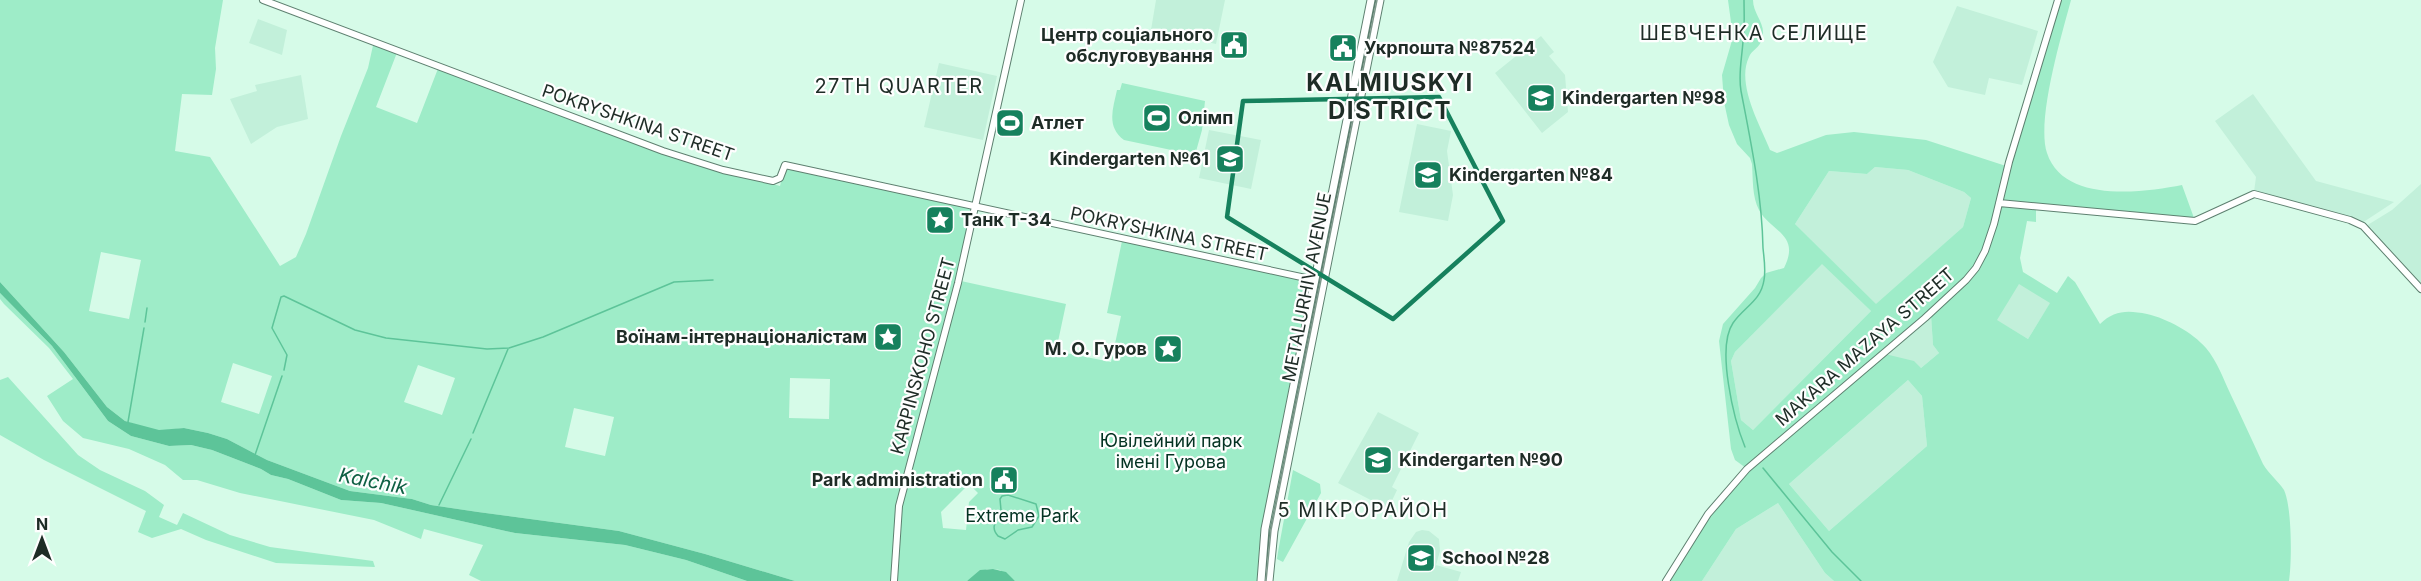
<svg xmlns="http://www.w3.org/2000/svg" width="2421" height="581" font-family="Inter,sans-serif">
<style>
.built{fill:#c2f0da}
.green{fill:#9eecc8;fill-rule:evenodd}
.water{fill:#5dc499}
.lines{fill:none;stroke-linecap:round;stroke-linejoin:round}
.stream{stroke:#5dc499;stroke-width:1.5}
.secondary-casing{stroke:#5e8070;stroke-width:8}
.primary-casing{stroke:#5e8070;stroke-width:9}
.secondary{stroke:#fff;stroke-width:6}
.primary{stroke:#fff;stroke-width:7}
.tram{stroke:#7e988b;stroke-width:1.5}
.marked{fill:none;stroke:#16815d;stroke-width:4.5;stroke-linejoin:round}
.labels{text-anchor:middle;stroke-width:4.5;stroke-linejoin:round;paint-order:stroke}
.poi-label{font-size:18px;font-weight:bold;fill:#1e2c26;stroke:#fefefe;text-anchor:start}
.street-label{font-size:18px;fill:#1e2c26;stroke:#fefefe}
.park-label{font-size:18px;fill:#033222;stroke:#fefefe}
.neighbourhood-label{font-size:20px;letter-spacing:1.5px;fill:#1e2c26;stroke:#fefefe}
.water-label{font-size:20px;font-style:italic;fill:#0f6044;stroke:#fefefe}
.district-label{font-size:24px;font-weight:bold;letter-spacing:1.5px;fill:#1e2c26;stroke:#fefefe}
</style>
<rect width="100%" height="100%" fill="#d6fbe8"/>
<path class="built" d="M 1156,0 L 1225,0 L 1216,44 L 1151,30 Z
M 1957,6 L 2038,31 L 2022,85 L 1989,78 L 1985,95 L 1948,87 L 1933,62 Z
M 258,19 L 287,30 L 282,55 L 249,43 Z
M 1541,36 L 1554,52 L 1549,56 L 1565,75 L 1568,112 L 1542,133 L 1495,73 Z
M 939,63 L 997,76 L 983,140 L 924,127 Z
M 301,75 L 308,119 L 277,127 L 251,144 L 230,99 L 257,91 L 255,85 Z
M 2253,94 L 2316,181 L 2394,202 L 2362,223 L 2254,192 L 2256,177 L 2215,121 Z
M 1417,124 L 1451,131 L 1447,151 L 1453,195 L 1448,221 L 1399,212 Z
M 1209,130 L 1261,140 L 1251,189 L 1199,178 Z
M 1875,167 L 1908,170 L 1964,192 L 1971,198 L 1963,227 L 1876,305 L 1795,224 L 1829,171 L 1867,174 Z
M 2421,184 L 2421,285 L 2366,226 L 2392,210 Z
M 1822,263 L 1871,311 L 1753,430 L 1741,420 L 1731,361 L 1735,352 Z
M 2019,283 L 2051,302 L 2028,339 L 1996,320 Z
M 1931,315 L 1933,345 L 1939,353 L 1921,368 L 1885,354 Z
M 1908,380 L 1922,396 L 1927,446 L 1829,531 L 1789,484 Z
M 1378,412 L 1419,433 L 1392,487 L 1397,490 L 1388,509 L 1338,483 Z
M 1778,503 L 1825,573 L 1834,581 L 1702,581 L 1736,529 Z
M 1422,530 L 1429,531 L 1439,539 L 1440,551 L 1436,565 L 1461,572 L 1458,581 L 1397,581 L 1409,542 L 1416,532 Z"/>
<path class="green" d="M 0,0 L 223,0 L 215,48 L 216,69 L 212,95 L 182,94 L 175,151 L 210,157 L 280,266 L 296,257 L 306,234 L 341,136 L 368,68 L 374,41 L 398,50 L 376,107 L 417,123 L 439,66 L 719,169 L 780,186 L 785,165 L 975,207 L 899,506 L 894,581 L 795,581 L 705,554 L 619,531 L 478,512 L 431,505 L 412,499 L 350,491 L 267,460 L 227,439 L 208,433 L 184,428 L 159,431 L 146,428 L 125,421 L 107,407 L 64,352 L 0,282 ZM 101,252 L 141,260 L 129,319 L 89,311 ZM 233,363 L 272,376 L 259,414 L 221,402 ZM 418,365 L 455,378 L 442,415 L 404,402 ZM 790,378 L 830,379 L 829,419 L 789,418 ZM 574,408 L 614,417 L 605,456 L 565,447 Z
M 1728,0 L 1753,0 C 1753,13 1764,22 1763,34 C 1761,49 1753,48 1749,57 C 1736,84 1760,125 1770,150 L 1777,153 L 1826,135 L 1854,132 L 1926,140 L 2006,166 L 1993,224 L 1983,251 L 1965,280 L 1746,468 L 1735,460 L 1731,449 L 1719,341 L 1723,324 L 1755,288 L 1761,278 L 1766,273 L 1784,268 C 1801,234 1771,232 1759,210 C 1752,197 1753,178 1752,164 L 1750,158 L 1737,144 L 1729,125 L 1724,102 L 1722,75 L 1733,37 ZM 1875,167 L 1908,170 L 1964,192 L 1971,198 L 1963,227 L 1876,304 L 1795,224 L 1829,171 L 1867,174 ZM 1822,264 L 1871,311 L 1753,430 L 1741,420 L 1731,361 L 1735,352 Z
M 2059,0 L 2071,0 C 2062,34 2036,120 2047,153 C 2063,203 2142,193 2182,185 L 2194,218 L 2001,201 Z
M 1122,83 L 1205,101 L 1202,130 L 1195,155 L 1124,140 C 1106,126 1113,109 1117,90 L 1120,90 Z
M 2000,205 L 2036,209 L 2036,222 L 2027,221 L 2020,258 L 2023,272 L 2057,293 L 2068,276 L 2075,282 L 2100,324 C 2114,310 2128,310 2147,314 C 2168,319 2192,332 2206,348 C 2217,361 2223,378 2230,393 C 2241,416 2252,440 2263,464 C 2269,474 2279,482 2284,490 C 2292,507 2292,562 2289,581 L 1834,581 L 1825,573 L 1778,503 L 1736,529 L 1702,581 L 1668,581 L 1710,515 L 1748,470 L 1885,354 L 1914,361 L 1921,368 L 1939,353 L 1933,345 L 1931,315 L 1977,269 ZM 2019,284 L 2050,303 L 2028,339 L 1997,320 ZM 1908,380 L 1922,396 L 1927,446 L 1829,531 L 1789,484 Z
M 1122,241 L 1312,282 L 1263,528 L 1258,581 L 1015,581 L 1000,570 L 993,569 L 987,569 L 967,581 L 896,581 L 901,507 L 961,281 L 1066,304 L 1056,351 L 1111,362 L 1121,316 L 1107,313 ZM 969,484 L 978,493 L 969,502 L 966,530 L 943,528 L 941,512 Z
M 0,293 L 52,346 L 108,421 L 131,436 L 169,446 L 191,445 L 212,450 L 261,469 L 271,475 L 288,479 L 341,500 L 381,503 L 515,533 L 625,545 L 686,560 L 747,581 L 481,581 L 469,575 L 483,545 L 424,529 L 421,539 L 374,520 L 240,493 L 197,480 L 183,480 L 165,465 L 129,449 L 83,438 L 63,421 L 47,396 L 73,379 L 49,348 L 4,304 L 0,299 Z
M 8,377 L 78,455 L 100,470 L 145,491 L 164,505 L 159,517 L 177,525 L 183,513 L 230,535 L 270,547 L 373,561 L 375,567 L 276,563 L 206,540 L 181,529 L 152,538 L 138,532 L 146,511 L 44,460 L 0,435 L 0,380 Z
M 1293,470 L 1320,484 L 1321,493 L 1283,562 L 1277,559 L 1278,552 Z"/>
<path class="water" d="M 0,282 L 64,352 L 107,407 L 125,421 L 159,430 L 184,428 L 208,433 L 227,439 L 267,460 L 350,491 L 412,499 L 431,505 L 478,512 L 619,531 L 705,554 L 795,581 L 747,581 L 686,560 L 625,545 L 515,533 L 381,503 L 341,500 L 288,479 L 271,475 L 261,469 L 212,450 L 191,445 L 169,446 L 131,436 L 108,421 L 52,346 L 0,293 Z
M 993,569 L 1006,572 L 1015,581 L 967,581 L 980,570 Z"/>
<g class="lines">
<path class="stream" d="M 1744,0 C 1744,14 1745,28 1743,41 C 1742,58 1738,74 1741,91 C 1751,143 1762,195 1763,248 C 1764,259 1766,269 1764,280 C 1761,301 1744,307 1733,323 C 1716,348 1734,420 1745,447
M 145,322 L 147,308
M 284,370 L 287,355 L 272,328 L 281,297 L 284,296 L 355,330 L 386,338 L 487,349 L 509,348 L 543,337 L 674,282 L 713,280
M 128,422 L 144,328
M 473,433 L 508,349
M 255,455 L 282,376
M 1763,468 L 1832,552 L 1861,581
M 439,505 L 471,439
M 1001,513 C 996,522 990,527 998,536 L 1005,539 L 1018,530 L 1032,527 L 1039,516 L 1036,504 L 1008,495 L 1002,496 L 1000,499 L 1001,510"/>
<g class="secondary-casing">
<path id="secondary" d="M 263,0 L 663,151 L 723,170 L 773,181 L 780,178 L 785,165 L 1315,280
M 1999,203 L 2195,221 L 2254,194 L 2350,220 L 2363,226 L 2421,289
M 894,581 L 899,506 L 958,283 L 1021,0
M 1666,581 L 1708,514 L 1747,469 L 1925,318 L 1966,280 L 1976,268 L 1985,251 L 1994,224 L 2009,162 L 2058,0"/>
</g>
<g class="primary-casing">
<path id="primary" d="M 1261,581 L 1265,529 L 1371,0
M 1269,581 L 1274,531 L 1380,0"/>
</g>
<use href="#secondary" class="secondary"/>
<use href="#primary" class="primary"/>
<path class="tram" d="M 1266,581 L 1271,530 L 1377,0"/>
</g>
<path class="marked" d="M 1439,97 L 1503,221 L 1393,319 L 1227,217 L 1243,101 Z"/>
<defs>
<g id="civic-square" transform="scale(1.5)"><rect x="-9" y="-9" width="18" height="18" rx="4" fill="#16815d" stroke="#fefefe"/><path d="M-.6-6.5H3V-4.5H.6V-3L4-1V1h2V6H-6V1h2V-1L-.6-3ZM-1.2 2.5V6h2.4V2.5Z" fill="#fff"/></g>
<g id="school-square" transform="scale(1.5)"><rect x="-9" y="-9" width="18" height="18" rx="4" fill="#16815d" stroke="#fefefe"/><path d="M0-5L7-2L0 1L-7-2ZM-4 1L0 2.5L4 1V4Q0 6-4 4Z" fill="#fff"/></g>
<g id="stadium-square" transform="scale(1.5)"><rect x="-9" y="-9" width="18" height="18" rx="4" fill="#16815d" stroke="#fefefe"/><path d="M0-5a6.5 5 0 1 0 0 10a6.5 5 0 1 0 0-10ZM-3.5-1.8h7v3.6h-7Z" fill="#fff"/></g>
<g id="sight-square" transform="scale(1.5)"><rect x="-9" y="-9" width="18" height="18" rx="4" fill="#16815d" stroke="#fefefe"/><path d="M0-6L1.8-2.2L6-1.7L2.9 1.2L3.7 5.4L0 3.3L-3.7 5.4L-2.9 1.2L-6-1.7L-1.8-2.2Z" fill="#fff"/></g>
</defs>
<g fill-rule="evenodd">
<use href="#civic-square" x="1234" y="45"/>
<use href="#civic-square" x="1343" y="48"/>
<use href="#school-square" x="1541" y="98"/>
<use href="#stadium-square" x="1157" y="118"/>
<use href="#stadium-square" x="1010" y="123"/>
<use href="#school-square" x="1230" y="159"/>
<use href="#school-square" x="1428" y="175"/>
<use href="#sight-square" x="940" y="220"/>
<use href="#sight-square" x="888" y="337"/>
<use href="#sight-square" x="1168" y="349"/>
<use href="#school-square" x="1378" y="460"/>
<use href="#civic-square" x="1004" y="480"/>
<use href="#school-square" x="1421" y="558"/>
</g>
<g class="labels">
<g class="poi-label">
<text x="1213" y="41" text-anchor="end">Центр соціального<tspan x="1213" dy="21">обслуговування</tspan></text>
<text x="1364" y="54">Укрпошта №87524</text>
<text x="1562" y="104">Kindergarten №98</text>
<text x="1178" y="124">Олімп</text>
<text x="1031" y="129">Атлет</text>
<text x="1209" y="165" text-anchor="end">Kindergarten №61</text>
<text x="1449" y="181">Kindergarten №84</text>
<text x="961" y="226">Танк Т-34</text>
<text x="867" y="343" text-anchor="end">Воїнам-інтернаціоналістам</text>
<text x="1147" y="355" text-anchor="end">М. О. Гуров</text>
<text x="1399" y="466">Kindergarten №90</text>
<text x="983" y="486" text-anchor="end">Park administration</text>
<text x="1442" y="564">School №28</text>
</g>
<g class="street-label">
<text transform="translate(638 123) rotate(19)" y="6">POKRYSHKINA STREET</text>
<text transform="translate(1169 234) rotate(12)" y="6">POKRYSHKINA STREET</text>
<text transform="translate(1307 287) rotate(-79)" y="6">METALURHIV AVENUE</text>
<text transform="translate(1865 347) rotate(-41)" y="6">MAKARA MAZAYA STREET</text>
<text transform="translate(923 356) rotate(-75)" y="6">KARPINSKOHO STREET</text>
</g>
<g class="park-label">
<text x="1171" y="447">Ювілейний парк<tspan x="1171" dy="21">імені Гурова</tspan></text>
<text x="1022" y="522">Extreme Park</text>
</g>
<g class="neighbourhood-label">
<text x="1754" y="40">ШЕВЧЕНКА СЕЛИЩЕ</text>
<text x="899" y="93">27TH QUARTER</text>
<text x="1363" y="517">5 МІКРОРАЙОН</text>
</g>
<g class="water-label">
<text transform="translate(373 481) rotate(11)" y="7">Kalchik</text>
</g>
<g class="district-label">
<text x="1390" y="91">KALMIUSKYI<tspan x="1390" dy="28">DISTRICT</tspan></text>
</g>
</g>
<g transform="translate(42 539)" stroke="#fefefe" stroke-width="4.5" paint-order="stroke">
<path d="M0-4.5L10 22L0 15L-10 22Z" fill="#1e2c26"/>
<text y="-9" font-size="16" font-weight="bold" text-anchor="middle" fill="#1e2c26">N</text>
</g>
</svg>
